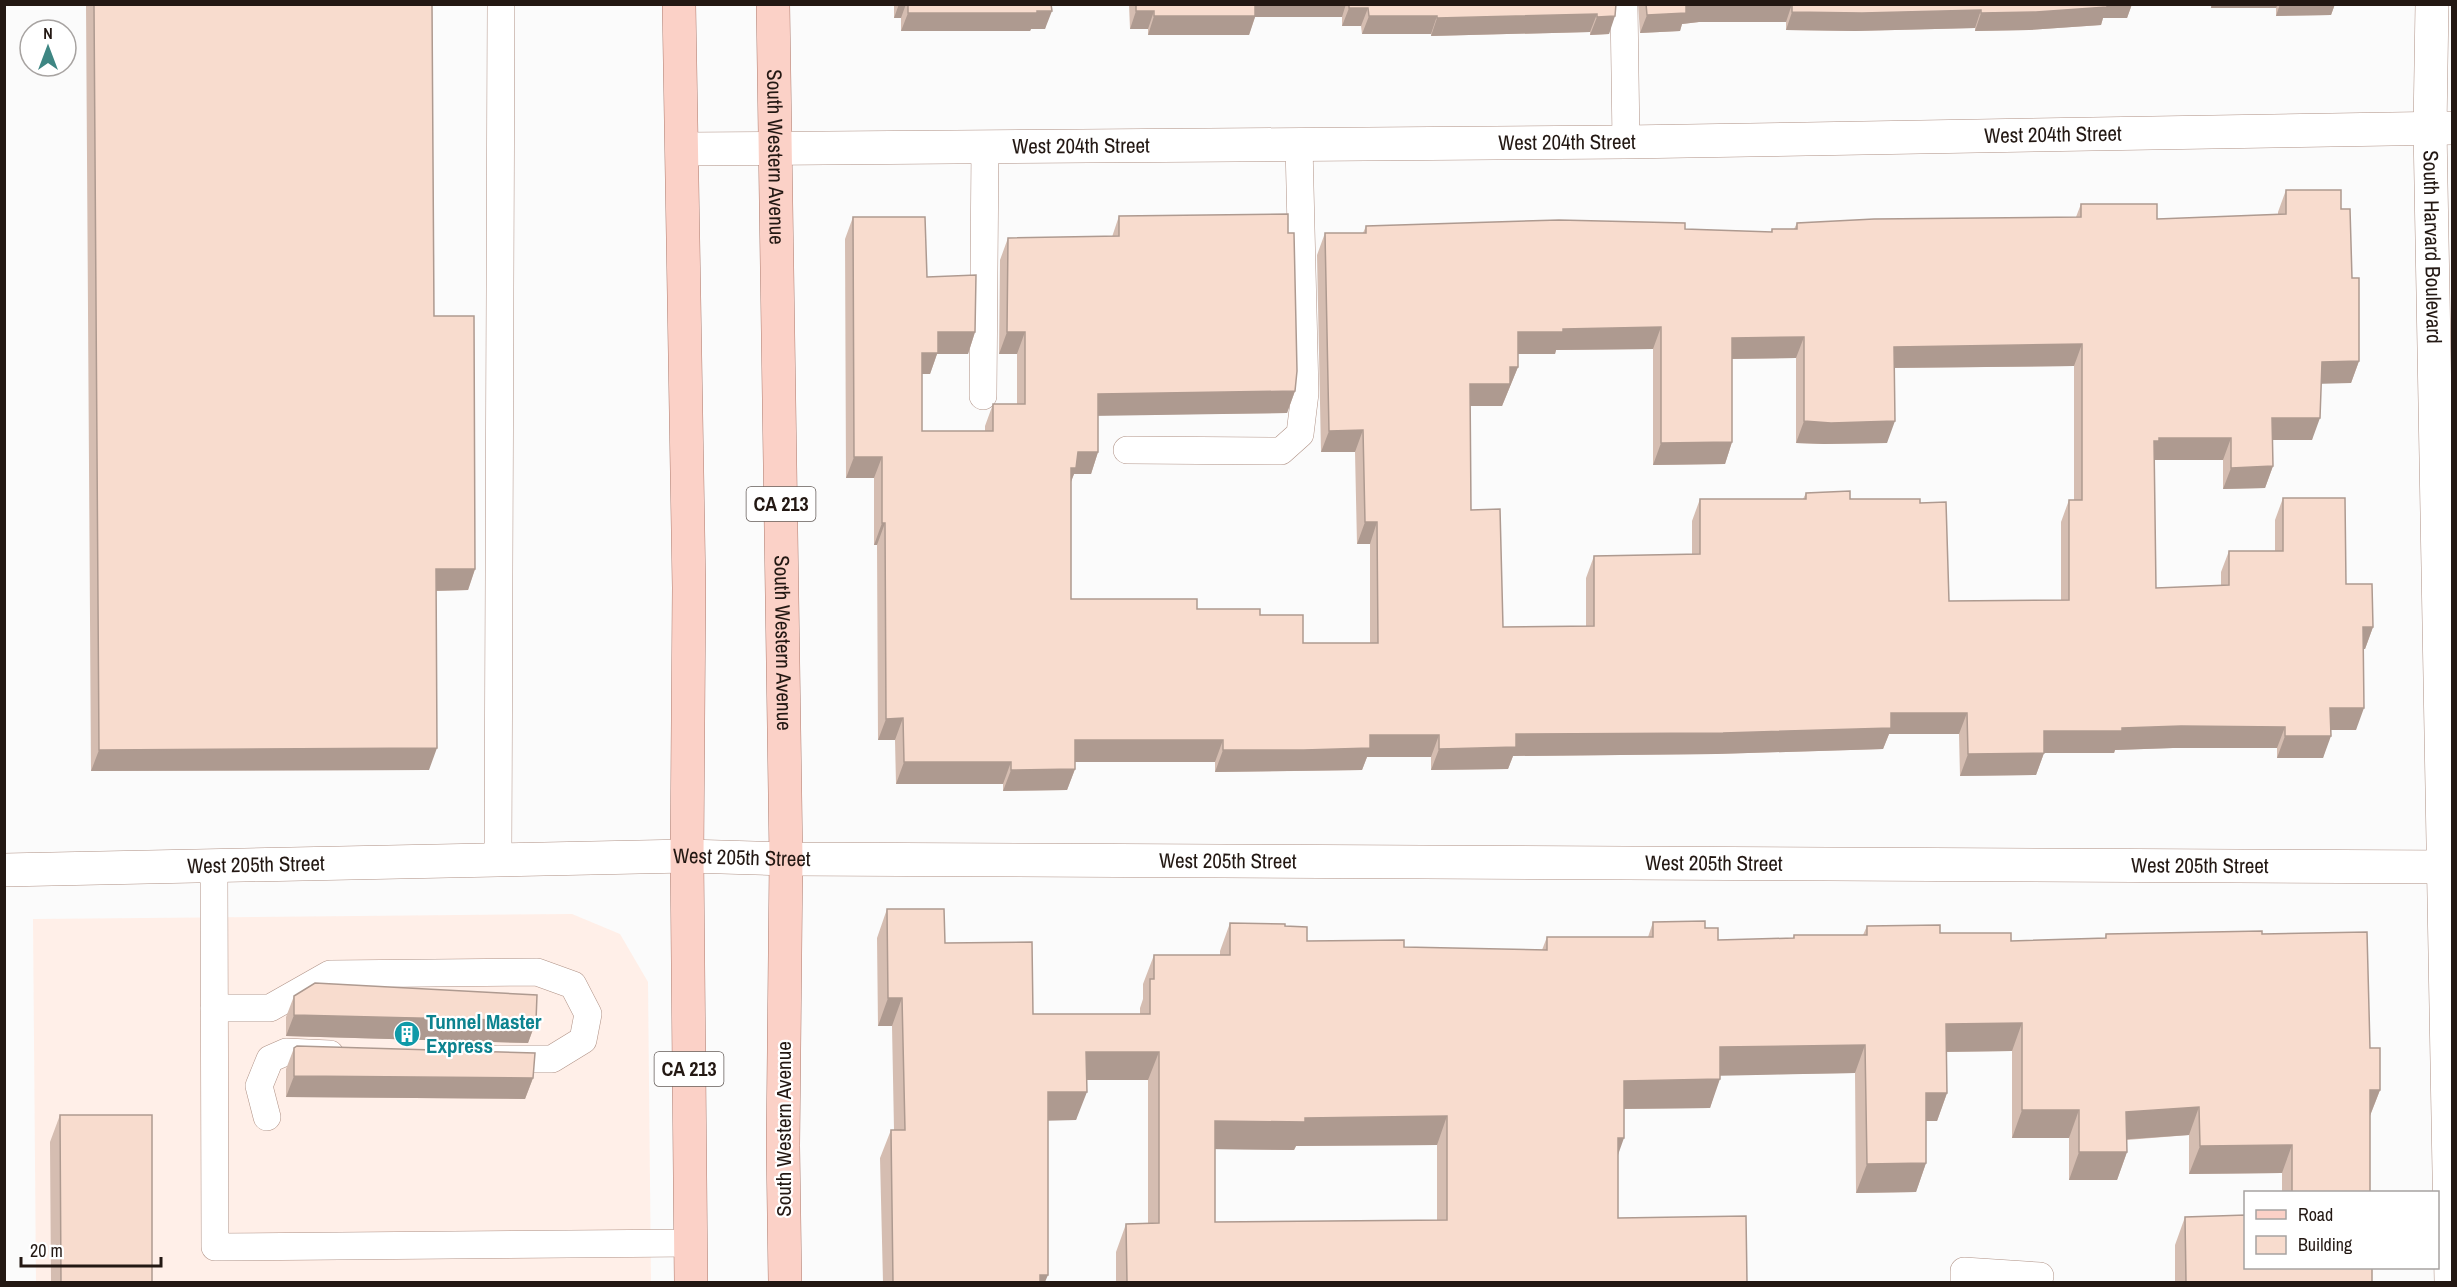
<svg xmlns="http://www.w3.org/2000/svg" width="2457" height="1287" font-family="'Archivo Narrow',sans-serif">
<style>
.built{fill:#ffefe8}
.lines{fill:none;stroke-linecap:round;stroke-linejoin:round}
.lane-casing{stroke:#b09286;stroke-width:28}
.street-casing{stroke:#b09286;stroke-width:34}
.primary-casing{stroke:#ae7c6f;stroke-width:34}
.lane{stroke:#fff;stroke-width:27}
.street{stroke:#fff;stroke-width:33}
.primary{stroke:#fbd1c7;stroke-width:33}
.wall{fill:#d5bdb1;fill-rule:evenodd}
.shaded-wall{fill:#ae9a90}
.building{fill:#f8dcce;stroke:#ae9a90;stroke-width:1.5;fill-rule:evenodd}
.labels{text-anchor:middle;stroke-width:4.5;stroke-linejoin:round;paint-order:stroke}
.shield{fill:#fff;stroke:#655d5a;stroke-width:1.5}
.shield-label{font-size:20px;font-weight:bold;fill:#231813}
.street-label{font-size:21px;fill:#231813;stroke:#fff}
.culture-label{font-size:21px;font-weight:bold;fill:#0d838f;stroke:#fff;text-anchor:start}
</style>
<rect width="100%" height="100%" fill="#fbfbfb"/>
<path class="built" d="M 572,914 L 620,934 L 648,982 L 651,1282 L 36,1282 L 33,919 Z"/>
<g class="lines">
<g class="lane-casing">
<path id="lane" d="M 1624,4 L 1626,142
M 983,396 L 985,147
M 1127,450 L 1281,451 L 1300,434 L 1305,393 L 1299,145
M 498,860 L 501,4
M 214,865 L 215,1247 L 691,1243
M 214,1008 L 270,1008 L 330,974 L 537,972 L 573,985 L 588,1014 L 583,1040 L 552,1059 L 497,1059
M 267,1117 L 259,1086 L 270,1059 L 286,1052 L 330,1054
M 1964,1282 L 1964,1271 L 2040,1276"/>
</g>
<g class="street-casing">
<g id="street">
<path id="s1" d="M 2432,4 L 2430,128 L 2451,1282"/>
<path id="s2" d="M 682,149 L 1626,142 L 2452,128"/>
<path id="s3" d="M 4,870 L 687,856 L 786,859 L 2452,867"/>
</g>
</g>
<g class="primary-casing">
<g id="primary">
<path d="M 679,4 L 689,588 L 687,856 L 691,1282"/>
<path id="s4" d="M 773,4 L 786,859 L 783,1146 L 785,1282"/>
</g>
</g>
<use href="#lane" class="lane"/>
<use href="#street" class="street"/>
<use href="#primary" class="primary"/>
</g>
<path class="wall" d="M 86,4 L 432,4 L 434,316 L 475,569 L 468,590 L 436,591 L 429,770 L 91,771 Z
M 894,4 L 1051,4 L 1045,29 L 1031,29 L 1030,31 L 901,31 L 901,18 L 894,18 Z
M 1129,4 L 1616,4 L 1609,34 L 1590,35 L 1590,32 L 1431,36 L 1431,34 L 1362,34 L 1361,26 L 1342,26 L 1342,17 L 1255,17 L 1249,35 L 1148,35 L 1148,29 L 1130,29 Z
M 1638,4 L 2132,4 L 2127,18 L 2103,18 L 2101,25 L 2029,30 L 1975,31 L 1975,28 L 1855,31 L 1786,30 L 1786,22 L 1699,22 L 1682,24 L 1680,31 L 1640,33 Z
M 2211,4 L 2335,4 L 2331,15 L 2276,16 L 2276,8 L 2211,8 Z
M 2286,190 L 2341,209 L 2352,278 L 2359,361 L 2351,383 L 2321,383 L 2312,440 L 2272,440 L 2273,466 L 2265,488 L 2223,489 L 2223,460 L 2154,460 L 2156,588 L 2221,585 L 2221,572 L 2229,551 L 2275,551 L 2275,520 L 2283,498 L 2346,584 L 2373,627 L 2365,649 L 2363,649 L 2356,730 L 2331,730 L 2323,758 L 2277,758 L 2277,748 L 2173,748 L 2115,750 L 2114,753 L 2044,753 L 2036,775 L 1960,776 L 1959,734 L 1889,734 L 1883,749 L 1716,754 L 1513,756 L 1508,769 L 1431,770 L 1431,757 L 1367,757 L 1362,770 L 1296,771 L 1215,772 L 1215,762 L 1075,762 L 1075,769 L 1067,790 L 1003,791 L 1003,784 L 896,784 L 895,740 L 878,740 L 877,545 L 874,545 L 874,478 L 846,478 L 845,239 L 853,217 L 927,277 L 975,332 L 968,354 L 937,354 L 930,374 L 922,374 L 922,431 L 985,431 L 985,426 L 993,404 L 1017,404 L 1017,354 L 999,354 L 1000,260 L 1008,238 L 1112,237 L 1119,216 L 1295,391 L 1287,413 L 1098,415 L 1098,452 L 1091,474 L 1074,474 L 1071,481 L 1071,599 L 1260,615 L 1303,643 L 1370,643 L 1370,544 L 1357,544 L 1355,452 L 1321,452 L 1317,255 L 1325,233 L 1363,233 L 1366,226 L 1685,229 L 1771,232 L 1772,229 L 1794,229 L 1797,223 L 2076,217 L 2081,204 L 2157,219 L 2278,215 L 2278,212 ZM 1653,349 L 1653,465 L 1725,464 L 1732,442 L 1732,359 L 1796,358 L 1796,443 L 1824,444 L 1887,443 L 1894,368 L 2074,366 L 2074,500 L 2069,500 L 2061,522 L 2061,600 L 1949,601 L 1920,503 L 1850,499 L 1806,493 L 1803,499 L 1700,499 L 1692,521 L 1692,554 L 1594,556 L 1586,578 L 1586,626 L 1503,627 L 1471,510 L 1470,406 L 1502,406 L 1518,367 L 1518,354 L 1555,354 L 1556,350 Z
M 887,909 L 945,943 L 1033,1014 L 1140,1014 L 1140,1008 L 1143,999 L 1143,984 L 1154,955 L 1220,955 L 1220,951 L 1230,923 L 1285,926 L 1307,941 L 1404,947 L 1542,950 L 1547,937 L 1648,937 L 1653,922 L 1705,928 L 1718,940 L 1793,939 L 1794,935 L 1863,935 L 1867,926 L 2011,941 L 2105,938 L 2106,934 L 2262,934 L 2370,1048 L 2380,1090 L 2370,1116 L 2370,1192 L 2282,1192 L 2282,1173 L 2189,1174 L 2189,1135 L 2127,1140 L 2127,1152 L 2117,1180 L 2069,1180 L 2069,1138 L 2012,1138 L 2012,1051 L 1947,1052 L 1947,1093 L 1937,1121 L 1926,1121 L 1926,1163 L 1916,1192 L 1856,1193 L 1855,1073 L 1720,1075 L 1710,1108 L 1624,1109 L 1618,1156 L 1618,1218 L 1747,1282 L 1116,1282 L 1116,1252 L 1126,1224 L 1148,1223 L 1148,1080 L 1087,1080 L 1076,1120 L 1048,1120 L 1045,1282 L 883,1282 L 880,1158 L 891,1130 L 894,1130 L 892,1026 L 878,1026 L 877,938 ZM 1437,1145 L 1437,1220 L 1215,1222 L 1215,1149 L 1294,1150 L 1296,1146 Z
M 294,996 L 536,1021 L 528,1043 L 286,1036 L 286,1017 Z
M 294,1048 L 533,1078 L 525,1099 L 286,1097 L 286,1069 Z
M 60,1115 L 152,1282 L 51,1282 L 50,1142 Z
M 2185,1217 L 2372,1282 L 2175,1282 L 2175,1245 Z"/>
<path class="shaded-wall" d="M 899,4 L 906,4 L 901,18 L 894,18 Z
M 1253,4 L 1346,4 L 1342,17 L 1255,17 L 1249,35 L 1148,35 L 1154,16 Z
M 1700,4 L 1792,4 L 1786,22 L 1699,22 L 1682,24 L 1680,31 L 1640,33 L 1647,15 L 1686,6 Z
M 2105,4 L 2132,4 L 2127,18 L 2103,18 L 2101,25 L 2029,30 L 1975,31 L 1981,13 Z
M 2212,4 L 2278,4 L 2276,8 L 2211,8 Z
M 2280,4 L 2335,4 L 2331,15 L 2276,16 Z
M 1349,8 L 1368,8 L 1361,26 L 1342,26 Z
M 1981,10 L 1975,28 L 1855,31 L 1786,30 L 1792,12 Z
M 1052,11 L 1045,29 L 1031,29 L 1030,31 L 901,31 L 908,13 Z
M 1136,11 L 1154,11 L 1148,29 L 1130,29 Z
M 1597,14 L 1590,32 L 1431,36 L 1437,18 Z
M 1369,16 L 1437,16 L 1431,34 L 1362,34 Z
M 1615,16 L 1609,34 L 1590,35 L 1597,17 Z
M 1661,327 L 1653,349 L 1556,350 L 1555,354 L 1510,354 L 1518,332 L 1563,329 Z
M 938,332 L 975,332 L 968,354 L 937,354 L 930,374 L 914,374 L 922,353 Z
M 1007,332 L 1025,332 L 1017,354 L 999,354 Z
M 1804,337 L 1796,358 L 1725,359 L 1732,338 Z
M 2082,344 L 2074,366 L 1886,368 L 1894,347 Z
M 2359,361 L 2351,383 L 2314,384 L 2322,362 Z
M 1510,367 L 1518,367 L 1502,406 L 1462,406 L 1470,384 Z
M 1295,391 L 1287,413 L 1090,416 L 1098,394 Z
M 2272,418 L 2320,418 L 2312,440 L 2264,440 Z
M 1804,421 L 1895,421 L 1887,443 L 1824,444 L 1796,443 Z
M 1363,430 L 1355,452 L 1321,452 L 1329,431 Z
M 2159,438 L 2231,438 L 2223,460 L 2152,460 L 2154,441 Z
M 1732,442 L 1725,464 L 1653,465 L 1661,443 Z
M 1078,452 L 1098,452 L 1091,474 L 1074,474 L 1068,490 L 1071,468 Z
M 854,457 L 882,457 L 874,478 L 846,478 Z
M 2273,466 L 2265,488 L 2223,489 L 2231,468 Z
M 1365,522 L 1377,522 L 1370,544 L 1357,544 Z
M 882,523 L 885,523 L 877,545 L 874,545 Z
M 436,569 L 475,569 L 468,590 L 428,591 Z
M 2363,627 L 2373,627 L 2365,649 L 2355,649 Z
M 2330,708 L 2364,708 L 2356,730 L 2322,730 Z
M 1891,713 L 1967,713 L 1959,734 L 1889,734 L 1883,749 L 1716,754 L 1513,756 L 1508,769 L 1431,770 L 1439,749 L 1516,734 Z
M 903,718 L 895,740 L 878,740 L 886,719 Z
M 2181,726 L 2285,727 L 2277,748 L 2173,748 L 2115,750 L 2114,753 L 2036,753 L 2044,731 Z
M 1370,735 L 1439,735 L 1431,757 L 1367,757 L 1362,770 L 1215,772 L 1223,750 Z
M 2285,736 L 2331,736 L 2323,758 L 2277,758 Z
M 1075,740 L 1223,740 L 1215,762 L 1067,762 Z
M 437,748 L 429,770 L 91,771 L 99,750 Z
M 2044,753 L 2036,775 L 1960,776 L 1968,754 Z
M 904,762 L 1011,762 L 1003,784 L 896,784 Z
M 1075,769 L 1067,790 L 1003,791 L 1011,770 Z
M 888,998 L 902,998 L 892,1026 L 878,1026 Z
M 294,1015 L 536,1021 L 528,1043 L 286,1036 Z
M 2022,1023 L 2012,1051 L 1936,1052 L 1946,1024 Z
M 1865,1045 L 1855,1073 L 1709,1076 L 1720,1047 Z
M 1086,1052 L 1159,1052 L 1148,1080 L 1076,1080 Z
M 294,1076 L 533,1078 L 525,1099 L 286,1097 Z
M 1720,1079 L 1710,1108 L 1614,1109 L 1624,1081 Z
M 2370,1090 L 2380,1090 L 2369,1118 Z
M 1048,1092 L 1087,1092 L 1076,1120 L 1037,1121 Z
M 1926,1093 L 1947,1093 L 1937,1121 L 1915,1121 Z
M 2199,1107 L 2189,1135 L 2116,1140 L 2126,1112 Z
M 2022,1110 L 2079,1110 L 2069,1138 L 2012,1138 Z
M 1447,1116 L 1437,1145 L 1296,1146 L 1294,1150 L 1204,1149 L 1215,1121 L 1305,1118 Z
M 1618,1138 L 1624,1138 L 1614,1166 Z
M 2292,1145 L 2282,1173 L 2189,1174 L 2200,1146 Z
M 2079,1152 L 2127,1152 L 2117,1180 L 2069,1180 Z
M 1926,1163 L 1916,1192 L 1856,1193 L 1867,1164 Z
M 1040,1275 L 1048,1275 L 1045,1282 L 1037,1282 Z"/>
<path class="building" d="M 94,4 L 432,4 L 434,316 L 474,316 L 475,569 L 436,569 L 437,748 L 99,750 Z
M 908,4 L 1051,4 L 1052,11 L 1037,11 L 1037,13 L 908,13 Z
M 1136,4 L 1255,4 L 1255,16 L 1154,16 L 1154,11 L 1136,11 Z
M 1349,4 L 1616,4 L 1615,16 L 1597,17 L 1597,14 L 1437,18 L 1437,16 L 1369,16 L 1368,8 L 1349,8 Z
M 1646,4 L 1700,4 L 1686,6 L 1686,13 L 1647,15 Z
M 1792,4 L 2107,4 L 2107,7 L 2036,12 L 1981,13 L 1981,10 L 1862,13 L 1792,12 Z
M 2286,190 L 2341,190 L 2341,209 L 2350,209 L 2352,278 L 2359,278 L 2359,361 L 2322,362 L 2320,418 L 2272,418 L 2273,466 L 2231,468 L 2231,438 L 2159,438 L 2159,441 L 2154,441 L 2156,588 L 2229,585 L 2229,551 L 2283,551 L 2283,498 L 2345,498 L 2346,584 L 2372,584 L 2373,627 L 2363,627 L 2364,708 L 2330,708 L 2331,736 L 2285,736 L 2285,727 L 2181,726 L 2122,728 L 2122,731 L 2044,731 L 2044,753 L 1968,754 L 1967,713 L 1891,713 L 1891,728 L 1723,733 L 1516,734 L 1516,747 L 1439,749 L 1439,735 L 1370,735 L 1370,748 L 1304,750 L 1223,750 L 1223,740 L 1075,740 L 1075,769 L 1011,770 L 1011,762 L 904,762 L 903,718 L 886,719 L 885,523 L 882,523 L 882,457 L 854,457 L 853,217 L 925,217 L 927,277 L 976,275 L 975,332 L 938,332 L 938,353 L 922,353 L 922,431 L 993,431 L 993,404 L 1025,404 L 1025,332 L 1007,332 L 1008,238 L 1119,236 L 1119,216 L 1288,214 L 1288,233 L 1294,233 L 1297,371 L 1295,391 L 1098,394 L 1098,452 L 1078,452 L 1076,468 L 1071,468 L 1071,599 L 1197,599 L 1197,609 L 1260,609 L 1260,615 L 1303,615 L 1303,643 L 1378,643 L 1377,522 L 1365,522 L 1363,430 L 1329,431 L 1325,233 L 1366,233 L 1366,226 L 1559,220 L 1685,223 L 1685,229 L 1772,232 L 1772,229 L 1797,229 L 1797,223 L 1874,219 L 2081,217 L 2081,204 L 2157,204 L 2157,219 L 2286,214 ZM 1661,327 L 1661,443 L 1732,442 L 1732,338 L 1804,337 L 1804,421 L 1831,423 L 1895,421 L 1894,347 L 2082,344 L 2082,500 L 2069,500 L 2069,600 L 1949,601 L 1946,502 L 1920,503 L 1920,499 L 1850,499 L 1850,491 L 1806,493 L 1806,499 L 1700,499 L 1700,554 L 1594,556 L 1594,626 L 1503,627 L 1500,509 L 1471,510 L 1470,384 L 1510,384 L 1510,367 L 1518,367 L 1518,332 L 1563,332 L 1563,329 Z
M 887,909 L 944,909 L 945,943 L 1032,942 L 1033,1014 L 1150,1014 L 1150,979 L 1154,979 L 1154,955 L 1230,955 L 1230,923 L 1285,924 L 1285,926 L 1307,927 L 1307,941 L 1404,940 L 1404,947 L 1547,950 L 1547,937 L 1653,937 L 1653,922 L 1705,921 L 1705,928 L 1718,928 L 1718,940 L 1794,938 L 1794,935 L 1867,935 L 1867,926 L 1940,925 L 1940,933 L 2011,933 L 2011,941 L 2106,938 L 2106,934 L 2262,931 L 2262,934 L 2367,932 L 2370,1048 L 2380,1048 L 2380,1090 L 2370,1090 L 2370,1192 L 2292,1192 L 2292,1145 L 2200,1146 L 2199,1107 L 2126,1112 L 2127,1152 L 2079,1152 L 2079,1110 L 2022,1110 L 2022,1023 L 1946,1024 L 1947,1093 L 1926,1093 L 1926,1163 L 1867,1164 L 1865,1045 L 1720,1047 L 1720,1079 L 1624,1081 L 1624,1138 L 1618,1138 L 1618,1218 L 1746,1216 L 1747,1282 L 1127,1282 L 1126,1224 L 1159,1223 L 1159,1052 L 1086,1052 L 1087,1092 L 1048,1092 L 1048,1275 L 1040,1275 L 1040,1282 L 893,1282 L 891,1130 L 905,1130 L 902,998 L 888,998 ZM 1447,1116 L 1447,1220 L 1215,1222 L 1215,1121 L 1305,1122 L 1305,1118 Z
M 315,983 L 537,995 L 536,1021 L 294,1015 L 294,996 Z
M 297,1046 L 535,1053 L 533,1078 L 294,1076 L 294,1048 Z
M 60,1115 L 152,1115 L 152,1282 L 61,1282 Z
M 2246,1215 L 2246,1268 L 2372,1268 L 2372,1282 L 2186,1282 L 2185,1217 Z"/>
<defs>
<g id="building-disc" transform="scale(1.35)"><circle r="9.5" fill="#0f9aa8" stroke="#fff"/><path d="M-4-6H4V6H1V3H-1V6H-4ZM-2.5-4.3h1.7v1.8h-1.7ZM.8-4.3h1.7v1.8H.8ZM-2.5-1h1.7V.8h-1.7ZM.8-1h1.7V.8H.8Z" fill="#fff"/></g>
</defs>
<g fill-rule="evenodd">
<use href="#building-disc" x="407" y="1034"/>
</g>
<g class="labels">
<g class="shield">
<rect x="746.5" y="487" width="69" height="34" rx="4.5"/>
<rect x="654.5" y="1052" width="69" height="34" rx="4.5"/>
</g>
<g class="shield-label">
<text x="781" y="511">CA 213</text>
<text x="689" y="1076">CA 213</text>
</g>
<g class="street-label">
<text dy="7" stroke="none"><textPath href="#s2" startOffset="1371">West 204th Street</textPath></text>
<text dy="7" stroke="none"><textPath href="#s2" startOffset="885">West 204th Street</textPath></text>
<text dy="7" stroke="none"><textPath href="#s2" startOffset="399">West 204th Street</textPath></text>
<text dy="7" stroke="none"><textPath href="#s4" startOffset="153">South Western Avenue</textPath></text>
<text dy="7" stroke="none"><textPath href="#s1" startOffset="243">South Harvard Boulevard</textPath></text>
<text dy="7" stroke="none"><textPath href="#s4" startOffset="639">South Western Avenue</textPath></text>
<text dy="7" stroke="none"><textPath href="#s3" startOffset="738">West 205th Street</textPath></text>
<text dy="7" stroke="none"><textPath href="#s3" startOffset="1224">West 205th Street</textPath></text>
<text dy="7" stroke="none"><textPath href="#s3" startOffset="1710">West 205th Street</textPath></text>
<text dy="7" stroke="none"><textPath href="#s3" startOffset="252">West 205th Street</textPath></text>
<text dy="7" stroke="none"><textPath href="#s3" startOffset="2196">West 205th Street</textPath></text>
<text transform="translate(784 1129) rotate(-90)" y="7">South Western Avenue</text>
</g>
<g class="culture-label">
<text x="426" y="1029">Tunnel Master<tspan x="426" dy="24">Express</tspan></text>
</g>
</g>
<rect width="2457" height="1287" fill="none" stroke="#231813" stroke-width="12"/>
<rect x="2244" y="1191" width="195" height="78" fill="#ffffff" stroke="#a7a3a1" stroke-width="1.5"/>
<rect x="2256" y="1210" width="30" height="9" fill="#fbd1c7" stroke="#a7a3a1" stroke-width="1.5"/>
<text x="2298" y="1221" font-size="18" fill="#231813">Road</text>
<rect x="2256" y="1236" width="30" height="18" fill="#f8dcce" stroke="#a7a3a1" stroke-width="1.5"/>
<text x="2298" y="1251" font-size="18" fill="#231813">Building</text>
<g transform="translate(48 48)"><circle r="28" fill="#ffffff" stroke="#a7a3a1" stroke-width="1.5"/>
<path d="M0-4.5L10 22L0 15L-10 22Z" fill="#3e8683"/>
<text y="-9" font-size="16" font-weight="bold" text-anchor="middle" fill="#231813">N</text>
</g>
<path d="M21 1257v9h140v-9" fill="none" stroke="#231813" stroke-width="3"/>
<text x="30" y="1257" font-size="18" fill="#231813" stroke="#ffffff" stroke-width="4.5" paint-order="stroke">20 m</text>
</svg>
